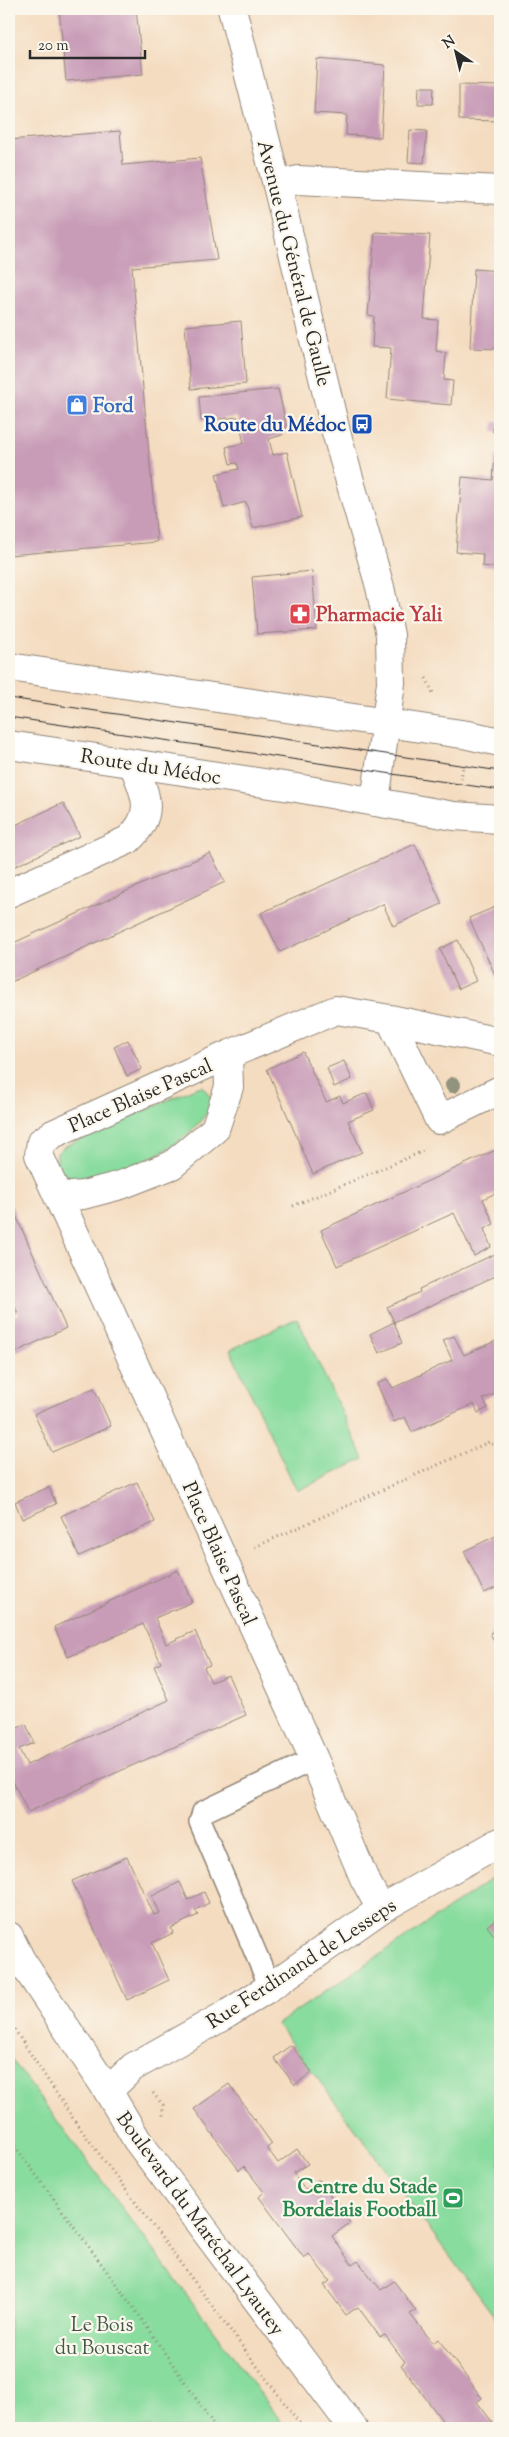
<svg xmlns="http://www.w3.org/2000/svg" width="509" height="2437" font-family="'Sorts Mill Goudy',serif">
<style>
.green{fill:#88dc9e;stroke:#5a8464}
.building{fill:#c89bb7}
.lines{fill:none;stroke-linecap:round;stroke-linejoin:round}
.lane-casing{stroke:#908476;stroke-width:24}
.street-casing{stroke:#908476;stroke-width:30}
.secondary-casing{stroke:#908476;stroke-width:30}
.path{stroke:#908476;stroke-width:3;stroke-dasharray:1 4;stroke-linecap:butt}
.lane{stroke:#fff;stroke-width:21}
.street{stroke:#fff;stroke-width:28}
.secondary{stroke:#fff;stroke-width:28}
.tram{stroke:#2b2b2b;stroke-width:1}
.tree{fill:#92937e}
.labels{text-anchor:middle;stroke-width:4.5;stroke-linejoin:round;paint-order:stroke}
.street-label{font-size:20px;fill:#2b2b2b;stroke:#fbf7ec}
.shop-label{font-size:20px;font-weight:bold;fill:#366cbe;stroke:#fbf7ec;text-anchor:start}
.transit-label{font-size:20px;font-weight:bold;fill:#164399;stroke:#fbf7ec;text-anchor:end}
.health-label{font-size:20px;font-weight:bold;fill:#be3a42;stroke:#fbf7ec;text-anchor:start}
.leisure-label{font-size:20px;font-weight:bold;fill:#27864d;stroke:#fbf7ec;text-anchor:end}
.park-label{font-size:20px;fill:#425748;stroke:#fbf7ec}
</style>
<rect width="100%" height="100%" fill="#fbf7ec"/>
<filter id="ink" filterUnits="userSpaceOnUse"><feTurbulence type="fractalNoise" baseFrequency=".02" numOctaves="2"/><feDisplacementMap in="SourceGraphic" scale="10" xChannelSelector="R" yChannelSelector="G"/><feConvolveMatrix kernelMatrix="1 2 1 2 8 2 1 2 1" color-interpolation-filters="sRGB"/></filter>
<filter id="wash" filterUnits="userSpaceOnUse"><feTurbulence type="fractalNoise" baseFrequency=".0096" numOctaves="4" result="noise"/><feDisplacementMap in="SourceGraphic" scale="20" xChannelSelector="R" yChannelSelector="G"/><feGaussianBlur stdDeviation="1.12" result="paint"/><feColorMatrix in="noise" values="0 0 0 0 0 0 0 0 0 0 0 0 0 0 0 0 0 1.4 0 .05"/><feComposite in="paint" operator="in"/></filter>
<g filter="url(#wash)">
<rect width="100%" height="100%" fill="#f4dcc0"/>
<path class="green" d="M 202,1086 L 214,1101 C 191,1144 144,1165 98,1174 C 80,1178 70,1183 57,1167 L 57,1153 L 65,1146 L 195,1088 Z
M 297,1318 L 364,1459 L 297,1491 L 230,1350 Z
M 500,1874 L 500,2324 L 277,2024 Z
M 9,2056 L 286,2428 L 9,2428 Z"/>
<g id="blocks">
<path class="building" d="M 59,9 L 136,9 L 143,74 L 66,81 Z
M 317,59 L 385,65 L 381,137 L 346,135 L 347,115 L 314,113 Z
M 459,85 L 500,86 L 500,121 L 459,120 Z
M 419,87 L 434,87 L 433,104 L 418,104 Z
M 410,130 L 427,131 L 424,163 L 408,162 Z
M 120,131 L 123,165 L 200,158 L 217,260 L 132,267 L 157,542 L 9,555 L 9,140 Z
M 375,232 L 430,235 L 424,319 L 438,320 L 436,351 L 446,353 L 444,380 L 453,381 L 451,405 L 387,399 L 391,348 L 372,347 L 374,316 L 368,315 Z
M 474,269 L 500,271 L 500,349 L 470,348 Z
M 241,321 L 246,384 L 191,389 L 185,326 Z
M 278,389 L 287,427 L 282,435 L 269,439 L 273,455 L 287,452 L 302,517 L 253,528 L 246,502 L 224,508 L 216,474 L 239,469 L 237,463 L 230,464 L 226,447 L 244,443 L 238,417 L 201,421 L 199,397 Z
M 494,422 L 500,422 L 500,433 L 493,432 Z
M 495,456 L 500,456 L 500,568 L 482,566 L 483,554 L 456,552 L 462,477 L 493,480 Z
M 312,571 L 317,630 L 257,634 L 252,577 Z
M 63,803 L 80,836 L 9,869 L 9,828 Z
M 415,844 L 442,904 L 393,926 L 383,904 L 280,952 L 261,913 Z
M 210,853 L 225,882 L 9,983 L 9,945 Z
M 500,905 L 500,977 L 497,979 L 469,918 Z
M 458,940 L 476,981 L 458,989 L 440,949 Z
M 128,1040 L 142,1069 L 127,1076 L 114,1047 Z
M 303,1052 L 326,1102 L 340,1096 L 343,1103 L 367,1093 L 374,1110 L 348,1121 L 362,1152 L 313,1174 L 267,1069 Z
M 344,1061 L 352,1079 L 334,1087 L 327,1068 Z
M 500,1148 L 500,1191 L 483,1199 L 494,1224 L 484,1229 L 491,1247 L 474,1256 L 454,1213 L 337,1266 L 321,1230 Z
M 9,1200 L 66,1328 L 16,1352 L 9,1335 L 9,1318 L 18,1314 L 9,1293 Z
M 497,1253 L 500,1260 L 500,1274 L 394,1322 L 402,1343 L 379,1353 L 370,1334 L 394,1322 L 387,1307 L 420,1292 L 419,1289 Z
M 454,1336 L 464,1355 L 500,1339 L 500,1392 L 483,1399 L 488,1408 L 478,1413 L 474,1404 L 412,1432 L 405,1417 L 394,1422 L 377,1384 L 387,1379 L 393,1388 L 452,1360 L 443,1340 Z
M 94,1388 L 111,1426 L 52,1452 L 34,1414 Z
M 137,1482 L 155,1522 L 79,1556 L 61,1516 Z
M 49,1487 L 56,1504 L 22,1519 L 15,1502 Z
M 500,1534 L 500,1586 L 484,1593 L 464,1551 Z
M 178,1570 L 192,1602 L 155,1618 L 166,1644 L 195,1631 L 210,1665 L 204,1667 L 211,1682 L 228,1675 L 246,1715 L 28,1812 L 9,1773 L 9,1732 L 26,1724 L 34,1743 L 19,1749 L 27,1765 L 169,1700 L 154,1666 L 161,1663 L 143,1624 L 68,1657 L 54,1627 Z
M 500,1628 L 500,1646 L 497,1647 L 490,1633 Z
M 127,1857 L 154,1915 L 160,1913 L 152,1896 L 180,1882 L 188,1900 L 204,1892 L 209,1903 L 195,1910 L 198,1915 L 171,1928 L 173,1933 L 152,1943 L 169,1980 L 127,2000 L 72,1881 Z
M 500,1916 L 500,1944 L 487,1926 Z
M 291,2045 L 312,2072 L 295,2085 L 274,2058 Z
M 229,2084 L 272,2144 L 267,2148 L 278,2163 L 297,2149 L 308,2164 L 293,2173 L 306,2190 L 319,2180 L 350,2223 L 332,2236 L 352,2265 L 358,2261 L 381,2290 L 394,2281 L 416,2311 L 410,2314 L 433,2343 L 438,2339 L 482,2398 L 477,2402 L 497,2428 L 455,2428 L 452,2423 L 447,2427 L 401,2365 L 405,2362 L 385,2335 L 380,2337 L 358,2307 L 346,2315 L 324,2285 L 330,2281 L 309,2254 L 304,2258 L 259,2197 L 264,2192 L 244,2166 L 239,2170 L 194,2109 Z"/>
</g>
</g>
<g filter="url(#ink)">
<use href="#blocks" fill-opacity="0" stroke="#908476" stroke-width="1"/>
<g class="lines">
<g class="lane-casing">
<path id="lane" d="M 270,1987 L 200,1822 L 203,1812 L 314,1759"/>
</g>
<g class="street-casing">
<path id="street" d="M 277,185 L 298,180 L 500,190
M 9,893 L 128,840 C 156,814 146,795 133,764
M 390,1019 L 439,1120 L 500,1090
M 58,1197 L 83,1195 L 121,1185 L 172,1165 L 215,1129 L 229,1087 L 228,1055
M 381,1909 L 364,1878 L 314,1759 L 39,1155 L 41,1142 L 53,1134 L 228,1055 L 336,1010 L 390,1019 L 500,1042
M 108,2091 L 133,2067 L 227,2014 L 270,1987 L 381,1909 L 500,1842"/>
</g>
<g class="secondary-casing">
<path id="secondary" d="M 232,9 L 277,185 L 336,432 L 380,587 L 390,635 L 391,683 L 375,802
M 9,667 L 468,735 L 500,742
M 9,745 L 297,788 L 454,816 L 500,819
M 9,1936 L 21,1960 L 108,2091 L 137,2140 L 353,2428"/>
</g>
<path class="path" d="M 426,678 L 434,695
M 460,784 L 463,767
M 293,1206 L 426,1150
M 255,1547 L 489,1442 L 500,1449
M 9,2021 L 74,2120 L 303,2428
M 153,2093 L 163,2105 L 163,2116
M 9,2138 L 141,2318 L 216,2428"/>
<use href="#lane" class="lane"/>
<use href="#street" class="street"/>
<use href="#secondary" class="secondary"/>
<path class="tram" d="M 9,698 L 500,771
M 9,717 L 500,790"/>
</g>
<circle class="tree" cx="453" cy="1085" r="8"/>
</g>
<defs>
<g id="shop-square" transform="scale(1.125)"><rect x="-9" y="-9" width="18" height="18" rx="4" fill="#3f7fe0" stroke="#fbf7ec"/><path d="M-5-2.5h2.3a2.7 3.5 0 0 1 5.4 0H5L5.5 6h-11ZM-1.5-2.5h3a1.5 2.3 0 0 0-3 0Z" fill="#fff"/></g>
<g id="bus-square" transform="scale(1.125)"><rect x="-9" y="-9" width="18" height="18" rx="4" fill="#1a4fb4" stroke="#fbf7ec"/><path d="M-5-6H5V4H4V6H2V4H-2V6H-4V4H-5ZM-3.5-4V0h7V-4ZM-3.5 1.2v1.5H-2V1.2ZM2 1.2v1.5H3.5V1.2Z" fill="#fff"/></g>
<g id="pharmacy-square" transform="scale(1.125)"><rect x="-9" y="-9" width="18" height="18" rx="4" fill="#e0444e" stroke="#fbf7ec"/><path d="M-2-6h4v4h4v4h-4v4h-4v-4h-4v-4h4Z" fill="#fff"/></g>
<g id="stadium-square" transform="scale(1.125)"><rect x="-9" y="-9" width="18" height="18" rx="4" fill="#2e9e5b" stroke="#fbf7ec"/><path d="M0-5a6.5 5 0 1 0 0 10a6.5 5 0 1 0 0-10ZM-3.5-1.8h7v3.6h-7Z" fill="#fff"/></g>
</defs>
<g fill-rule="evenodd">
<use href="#shop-square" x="77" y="405"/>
<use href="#bus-square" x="362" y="424"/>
<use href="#pharmacy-square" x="300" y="614"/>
<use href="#stadium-square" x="453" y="2198"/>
</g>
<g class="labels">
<g class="street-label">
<text transform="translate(295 263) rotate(76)" y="7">Avenue du Général de Gaulle</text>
<text transform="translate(151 766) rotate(9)" y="7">Route du Médoc</text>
<text transform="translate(140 1095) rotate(-24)" y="7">Place Blaise Pascal</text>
<text transform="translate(220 1553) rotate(66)" y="7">Place Blaise Pascal</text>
<text transform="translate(301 1963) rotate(-33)" y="7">Rue Ferdinand de Lesseps</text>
<text transform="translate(201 2223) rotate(54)" y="7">Boulevard du Maréchal Lyautey</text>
</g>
<g class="shop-label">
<text x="93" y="412">Ford</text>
</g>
<g class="transit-label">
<text x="346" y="431">Route du Médoc</text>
</g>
<g class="health-label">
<text x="316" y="621">Pharmacie Yali</text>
</g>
<g class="leisure-label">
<text x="437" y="2193">Centre du Stade<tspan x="437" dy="23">Bordelais Football</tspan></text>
</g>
<g class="park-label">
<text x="102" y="2331">Le Bois<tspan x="102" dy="23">du Bouscat</tspan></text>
</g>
</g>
<rect width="509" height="2437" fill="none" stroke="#fbf7ec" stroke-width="30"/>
<g transform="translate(456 52) rotate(325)" stroke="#fbf7ec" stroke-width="4" paint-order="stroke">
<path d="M0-4L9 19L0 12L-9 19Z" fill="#2b2b2b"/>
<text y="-8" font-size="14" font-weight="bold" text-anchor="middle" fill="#2b2b2b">N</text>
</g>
<path d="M30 50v8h115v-8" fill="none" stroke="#2b2b2b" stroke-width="2.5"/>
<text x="38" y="50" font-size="15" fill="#2b2b2b" stroke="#fbf7ec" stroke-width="4" paint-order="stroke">20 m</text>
</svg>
